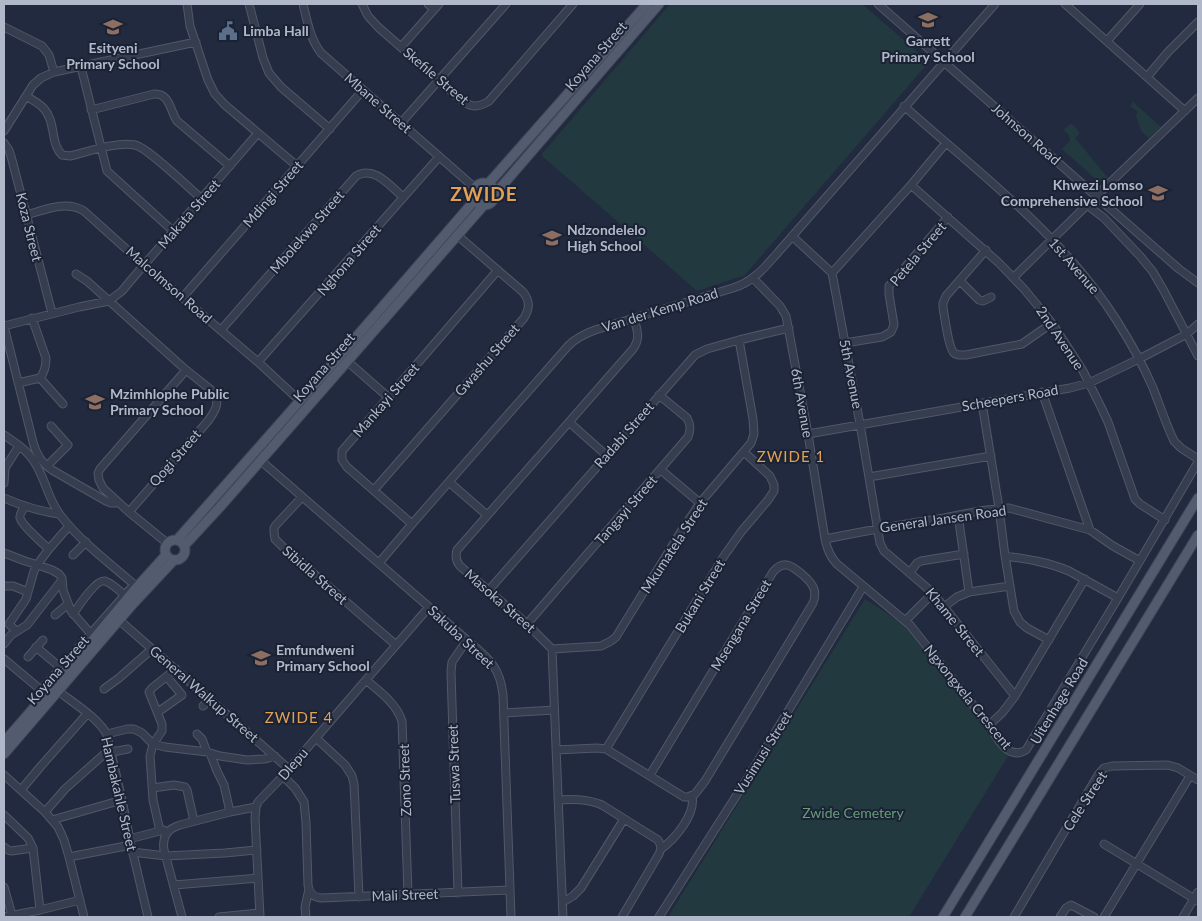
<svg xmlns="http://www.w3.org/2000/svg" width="1202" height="921" font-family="Lato,sans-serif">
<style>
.green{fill:#233940}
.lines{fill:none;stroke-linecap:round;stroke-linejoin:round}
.minor-casing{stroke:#505869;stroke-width:9}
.major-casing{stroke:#3e4657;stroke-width:11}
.minor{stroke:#353d4f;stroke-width:7}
.major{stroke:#535c6f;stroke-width:9}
.labels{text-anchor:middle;stroke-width:4;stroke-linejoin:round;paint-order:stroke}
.poi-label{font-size:14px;font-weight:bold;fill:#b0b8ca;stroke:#1a2233;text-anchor:start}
.street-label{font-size:14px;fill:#b0b8ca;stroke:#1a2233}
.park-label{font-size:14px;fill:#659e78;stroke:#1a2233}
.neighbourhood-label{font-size:15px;letter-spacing:1px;fill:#e0a056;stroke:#1a2233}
.district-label{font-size:19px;font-weight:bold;letter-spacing:1px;fill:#e0a056;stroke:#1a2233}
</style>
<rect width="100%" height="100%" fill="#212a3f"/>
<path class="green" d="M 670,4 L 862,4 L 929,62 L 745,275 L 697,291 L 541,155 Z
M 1133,102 L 1161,127 L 1149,138 L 1141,131 L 1136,115 L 1138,112 L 1130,106 Z
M 1070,124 L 1075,126 L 1080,134 L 1075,138 L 1109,179 L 1106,181 L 1099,182 L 1062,149 L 1070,141 L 1069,135 L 1064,130 Z
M 865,599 L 912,630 L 1008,756 L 909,917 L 668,917 Z"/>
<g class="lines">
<g class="minor-casing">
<path id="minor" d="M 187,4 L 190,26 L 208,80 L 215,94 L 225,105 L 297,166
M 249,4 L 263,58 L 269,73 L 281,87 L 330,129
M 303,4 C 307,20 310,39 321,53 L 475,188
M 362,4 L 368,16 L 378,27 L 459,98 C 470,107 476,109 489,101 L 573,4
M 428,4 L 434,9
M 878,4 L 1139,234 L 1179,269 L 1198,283
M 1065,4 L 1185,111
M 4,27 L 42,46 L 49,55 L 54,72
M 1107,41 L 1140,4
M 401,47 L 439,4
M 81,67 L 107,171 L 173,231
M 1147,77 L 1168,52 L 1198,22
M 26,96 C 32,100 41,104 45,110 C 56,123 50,143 62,155 L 70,156 C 87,152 118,141 135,145 C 147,147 190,189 202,199
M 904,106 C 979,173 1063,235 1117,321 C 1131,343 1143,365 1153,388 C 1160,406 1166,424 1174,441 L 1181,448 L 1198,459
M 91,110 L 154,94 C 170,93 170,111 177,121 L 230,166
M 401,123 L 506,4
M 4,131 L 33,85 L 41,78 L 54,72 L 196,42
M 4,143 L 9,150 L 12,160 L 52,313
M 911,185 L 999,263 L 1024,289 L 1052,323 L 1083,371 L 1101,407 L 1108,422 L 1135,499 L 1140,504 L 1165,520
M 1087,205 L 1104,218 L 1140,256 L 1153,272 L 1164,291 L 1198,356
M 26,215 C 45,210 66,200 84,211 L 144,265 L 258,362 L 300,401
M 792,236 L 832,273 L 860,424 L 880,543 L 884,551 L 933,593 L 1015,696
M 986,250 L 946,296 L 943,303 L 943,308 C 945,317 948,347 954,353 C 957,356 961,355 966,355 L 1022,344 L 1052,323
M 832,273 L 911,185 L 946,143
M 76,274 L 87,281 L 186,370 L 210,389 C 222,401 216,410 208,421 L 129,512
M 1014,277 L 1087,205 L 1198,98
M 753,278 L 780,306 L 786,316 L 808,434 L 825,539 C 827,549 830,557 837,564 L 910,625 L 989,725 C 997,738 1008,761 1026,750 L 1118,598 L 1198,462
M 960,281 L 979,300 L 983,301 L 991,297
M 183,297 L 363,90
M 4,326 L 79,307 L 109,301 L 122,291 L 132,279 L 258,133
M 4,326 L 33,442 C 36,454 41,463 52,470 L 106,501 L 111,503 L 119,503
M 221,330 L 356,176 C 374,165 390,186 403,197
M 845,343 L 882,337 L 891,332 L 894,325 L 889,294 L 889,286 L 948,217
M 347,361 L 388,397
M 258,362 L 439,157
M 40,378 L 63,404
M 18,383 L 40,378 C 44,373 46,365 46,358 L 32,318
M 1042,392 L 1090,530
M 982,403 L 999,508 L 1005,556 L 1014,611 L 1020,622 L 1027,628 L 1049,640
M 569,422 L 606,455
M 808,434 L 1070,388 L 1089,383 L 1139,359 L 1187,334 L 1198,324
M 4,435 C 16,443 28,451 35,463 C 46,480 48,500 61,516 C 82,543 111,564 137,587
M 260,460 L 467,640 C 488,658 500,666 503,695 L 511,917
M 47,466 L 68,445 L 51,426
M 661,470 L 700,503
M 869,477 L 991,456
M 449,482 L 487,515
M 4,483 L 5,468 L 19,446
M 374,490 L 524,318 C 530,308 530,301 523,292 L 457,235
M 302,497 L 276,525 L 274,528 L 274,532 L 275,539 L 285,549 L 396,645
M 4,498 C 22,506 39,511 59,514
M 958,515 L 969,592
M 412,524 L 347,467 L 342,460 L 342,451 L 498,270
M 825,539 C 865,531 904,524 944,518 C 965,514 987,508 1009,508 L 1090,530 L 1113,546 L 1140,561
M 167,543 L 129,512 L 103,488 L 99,480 L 98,473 L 100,469 L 186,370
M 49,549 L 69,526
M 4,553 L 25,561 L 38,565 L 52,570 L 59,574 L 62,578 L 63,590 L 71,611 L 91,634
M 73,555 L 86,542
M 1005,556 C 1027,559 1048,562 1069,571 L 1118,598
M 379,563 L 412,524 L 568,346 C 576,338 584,334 595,330 L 733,288 C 755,281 766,266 781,249 L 995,4
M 910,572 L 917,563 L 921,561 L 964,554
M 4,586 L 13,586 L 28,592
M 489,590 L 695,355 L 707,349 L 739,340 L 789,328
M 944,607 L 957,597 L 969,592 L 1010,586
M 73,614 C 78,607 96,579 105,581 C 112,583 119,591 125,595
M 55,615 L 68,604
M 119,620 L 289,769
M 906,620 L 933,593
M 527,624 L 688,437 C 691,430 691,425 687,418 L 659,395
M 16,631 L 9,624 L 26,599 L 34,571 L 40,561 L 49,549 C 43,544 22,525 20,518 C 19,515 23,510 24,507
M 4,644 L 11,635 L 27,625 L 62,580
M 36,647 L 61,668
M 552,649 L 601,646 L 611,641 L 616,637 L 680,533 L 700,503 L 751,443 L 754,434 L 753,419 L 739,340
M 28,657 L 43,640
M 4,659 L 41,690 L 130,589
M 366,680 C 380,692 396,703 402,721 L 408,894
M 104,689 L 119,678 L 152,649
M 58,691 C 72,702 100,719 107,735 L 122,800 L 131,845 L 148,917
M 203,706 L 210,699
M 158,712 L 182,695 L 167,677
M 504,713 L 554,710
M 989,725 L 1002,713 L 1015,696 L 1085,579
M 107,734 L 127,729 L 134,729 L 142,733 L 153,744 L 165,747 L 207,752 L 220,756 L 247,760 L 265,759 L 275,756
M 197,734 L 202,739 L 207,752
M 316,738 L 345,765 L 352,776 L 354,784 L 355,805 L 359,897
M 606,749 L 724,556 L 741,532 L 768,500 L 774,491 L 774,485 L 770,476 L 744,452
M 556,750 L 597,748 L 606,749 L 684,797 L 688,797 L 695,794 L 705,781 L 813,603 C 818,590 812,583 803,575 C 792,566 784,559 773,572 L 650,775
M 112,752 L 128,749
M 210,753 L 217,771 L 224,785 L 230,812
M 4,775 L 45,812 L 58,827 L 64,840 L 69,857 L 84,917
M 283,776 L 295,788 L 304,802 L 306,823 L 308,885 C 309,893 313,897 321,898 L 509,890
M 152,788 L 174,785 L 185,787 L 187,790 L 194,821
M 21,790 L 41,766 L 87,714
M 558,800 C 574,799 588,799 602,805 L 658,840 C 661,845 662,848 659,854 L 622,917
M 45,812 L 65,789 L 111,748
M 4,815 L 28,838 L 33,848 L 40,910
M 52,820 L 122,800
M 160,831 L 153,800 L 150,756 L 153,744 L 162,731 L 162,724 L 149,692 L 152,688 L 176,669
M 129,839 L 164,830
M 1104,844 L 1198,901
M 4,847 L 8,850 L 11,851 L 33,848
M 661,849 C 675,839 696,814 692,796
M 132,852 L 166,856 L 225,853 L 257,850
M 69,857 L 131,845
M 174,885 L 258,878
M 4,887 L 12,915
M 458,893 L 451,672 L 452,662 L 467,640
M 563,902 L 573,896 L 581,888 L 624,819
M 4,917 L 40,910 L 80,900
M 182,917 L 164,850 C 162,837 167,829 180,825 L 230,812 L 256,807
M 219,917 L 259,913
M 260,917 L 255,818 L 256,807 L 258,802 L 283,776 L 429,607
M 306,917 L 305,907 L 309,889
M 563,917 L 552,649 L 527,624 L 460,566 C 456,561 455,556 457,550 L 633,349 C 641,337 637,331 634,318
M 659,917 L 747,779 L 863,587
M 1014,917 L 1098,775 L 1104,768 L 1112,766 L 1168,765 L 1178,768 L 1198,780
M 1060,917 L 1066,908 L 1071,905 L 1094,917
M 1104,917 L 1190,776
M 1183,917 L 1198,892"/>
</g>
<g class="major-casing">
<path id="major" d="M473 194a11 11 0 1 1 22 0a11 11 0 1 1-22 0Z
M 488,184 L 647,4
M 495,194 L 659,4
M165 550a10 10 0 1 1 20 0a10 10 0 1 1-20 0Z
M 177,540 L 351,343 L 475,200
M 184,546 L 220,507 L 484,205
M 4,742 L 91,642 L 137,587 L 166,555
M 4,754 L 132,605 L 174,560
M 943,917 L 1198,498
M 965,917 L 1198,535"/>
</g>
<use href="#minor" class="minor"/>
<use href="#major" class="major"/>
</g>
<defs>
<g id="school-bare" transform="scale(1.5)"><path d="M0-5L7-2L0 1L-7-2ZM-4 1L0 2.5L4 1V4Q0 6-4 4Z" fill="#8d6e63" stroke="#1a2233" stroke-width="2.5" paint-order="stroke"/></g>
<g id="civic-bare" transform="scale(1.5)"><path d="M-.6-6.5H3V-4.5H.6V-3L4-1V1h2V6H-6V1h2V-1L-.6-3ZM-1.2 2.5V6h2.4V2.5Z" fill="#5c6f8a" stroke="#1a2233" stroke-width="2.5" paint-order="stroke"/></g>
</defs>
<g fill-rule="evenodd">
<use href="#school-bare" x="928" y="20"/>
<use href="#school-bare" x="113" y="27"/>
<use href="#civic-bare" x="228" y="31"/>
<use href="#school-bare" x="1158" y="193"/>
<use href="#school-bare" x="552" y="238"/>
<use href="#school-bare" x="95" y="402"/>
<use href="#school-bare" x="261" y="658"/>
</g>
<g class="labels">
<g class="poi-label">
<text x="243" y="36">Limba Hall</text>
<text x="928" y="46" text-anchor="middle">Garrett<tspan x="928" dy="16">Primary School</tspan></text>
<text x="113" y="53" text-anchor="middle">Esityeni<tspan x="113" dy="16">Primary School</tspan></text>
<text x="1143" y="190" text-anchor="end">Khwezi Lomso<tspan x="1143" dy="16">Comprehensive School</tspan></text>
<text x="567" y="235">Ndzondelelo<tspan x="567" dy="16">High School</tspan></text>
<text x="110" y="399">Mzimhlophe Public<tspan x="110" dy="16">Primary School</tspan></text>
<text x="276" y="655">Emfundweni<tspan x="276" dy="16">Primary School</tspan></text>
</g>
<g class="street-label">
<text transform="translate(596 56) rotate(-49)" y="5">Koyana Street</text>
<text transform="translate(436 76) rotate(40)" y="5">Skefile Street</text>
<text transform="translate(378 103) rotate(41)" y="5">Mbane Street</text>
<text transform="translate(1026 134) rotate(41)" y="5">Johnson Road</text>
<text transform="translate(273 194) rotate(-49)" y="5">Mdingi Street</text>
<text transform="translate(189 214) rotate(-49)" y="5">Makata Street</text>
<text transform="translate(29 227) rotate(76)" y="5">Koza Street</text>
<text transform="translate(307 232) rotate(-49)" y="5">Mbolekwa Street</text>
<text transform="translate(918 254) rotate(-50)" y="5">Petela Street</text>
<text transform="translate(349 260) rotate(-49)" y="5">Nghona Street</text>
<text transform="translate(1074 266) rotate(49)" y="5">1st Avenue</text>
<text transform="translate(169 285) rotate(41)" y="5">Malcolmson Road</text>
<text transform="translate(660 310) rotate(-17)" y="5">Van der Kemp Road</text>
<text transform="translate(1060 338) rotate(56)" y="5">2nd Avenue</text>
<text transform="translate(487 360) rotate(-49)" y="5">Gwashu Street</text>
<text transform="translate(324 367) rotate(-49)" y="5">Koyana Street</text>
<text transform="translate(851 374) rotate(79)" y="5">5th Avenue</text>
<text transform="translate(1010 398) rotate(-10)" y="5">Scheepers Road</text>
<text transform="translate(386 400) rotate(-49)" y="5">Mankayi Street</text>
<text transform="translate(802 403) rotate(80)" y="5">6th Avenue</text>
<text transform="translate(624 435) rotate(-49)" y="5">Radabi Street</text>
<text transform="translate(175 458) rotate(-49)" y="5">Qogi Street</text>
<text transform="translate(626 510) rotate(-49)" y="5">Tangayi Street</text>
<text transform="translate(943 519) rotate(-8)" y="5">General Jansen Road</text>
<text transform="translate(674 546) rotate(-57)" y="5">Mkumatela Street</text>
<text transform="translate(315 575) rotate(41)" y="5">Sibidla Street</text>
<text transform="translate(700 596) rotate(-59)" y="5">Bukani Street</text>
<text transform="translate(500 601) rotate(41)" y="5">Masoka Street</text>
<text transform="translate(955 622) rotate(51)" y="5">Khame Street</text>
<text transform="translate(741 625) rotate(-59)" y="5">Msengana Street</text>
<text transform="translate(461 637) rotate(43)" y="5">Sakuba Street</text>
<text transform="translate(58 670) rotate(-49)" y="5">Koyana Street</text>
<text transform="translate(204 694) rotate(41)" y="5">General Walkup Street</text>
<text transform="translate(968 697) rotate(51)" y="5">Ngxongxela Crescent</text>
<text transform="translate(1059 701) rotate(-59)" y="5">Uitenhage Road</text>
<text transform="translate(763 753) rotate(-58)" y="5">Vusimusi Street</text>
<text transform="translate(293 764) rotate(-49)" y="5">Dlepu</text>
<text transform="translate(454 764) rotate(-92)" y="5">Tuswa Street</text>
<text transform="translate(405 780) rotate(-92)" y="5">Zono Street</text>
<text transform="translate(119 794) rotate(77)" y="5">Hambakahle Street</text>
<text transform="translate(1085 801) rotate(-57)" y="5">Cele Street</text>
<text transform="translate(405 895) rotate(-2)" y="5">Mali Street</text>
</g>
<g class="park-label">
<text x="853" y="818">Zwide Cemetery</text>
</g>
<g class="neighbourhood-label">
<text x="791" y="462">ZWIDE 1</text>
<text x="299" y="723">ZWIDE 4</text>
</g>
<g class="district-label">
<text x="484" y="201">ZWIDE</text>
</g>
</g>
<rect width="1202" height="921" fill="none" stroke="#b0b8ca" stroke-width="10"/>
</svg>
